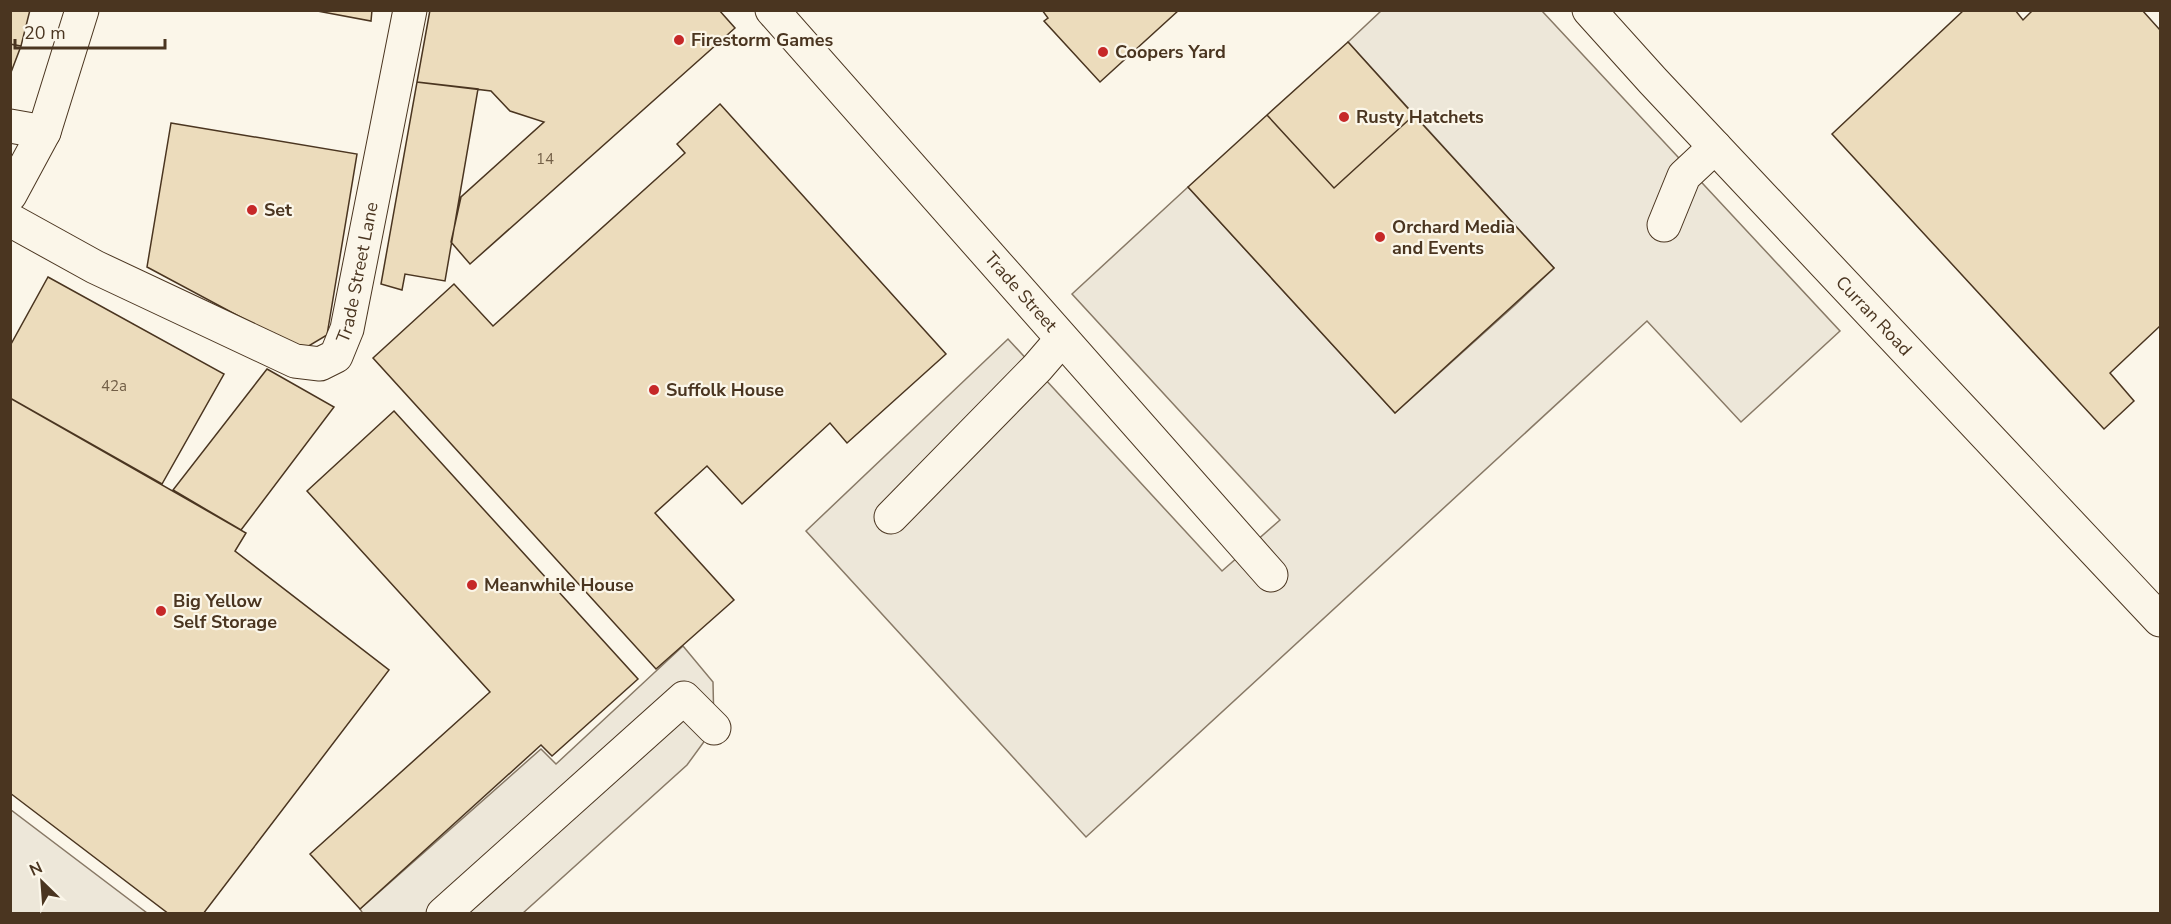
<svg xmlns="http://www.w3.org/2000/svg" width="2171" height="924" font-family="'Nunito Sans',sans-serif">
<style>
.parking{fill:#ede7d9;stroke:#887966;stroke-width:1.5}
.building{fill:#ecdcbc;stroke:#4a3520;stroke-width:1.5}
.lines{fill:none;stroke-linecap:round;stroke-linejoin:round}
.minor-casing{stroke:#4a3520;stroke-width:35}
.major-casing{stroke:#4a3520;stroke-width:35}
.minor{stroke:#fbf6e9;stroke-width:33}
.major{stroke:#fbf6e9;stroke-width:33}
.poi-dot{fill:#c62828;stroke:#fbf6e9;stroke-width:2}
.labels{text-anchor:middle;stroke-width:4.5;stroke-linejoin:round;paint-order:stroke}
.number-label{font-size:15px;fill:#725f47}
.poi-label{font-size:18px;font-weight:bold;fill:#4a3520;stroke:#fbf6e9;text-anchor:start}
.street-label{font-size:18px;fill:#4a3520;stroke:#fbf6e9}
</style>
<rect width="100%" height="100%" fill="#fbf6e9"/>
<path class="parking" d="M 1381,11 L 1542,11 L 1840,331 L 1741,422 L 1647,321 L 1086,837 L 806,531 L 1008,339 L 1222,571 L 1280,520 L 1072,294 L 1188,187 L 1395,413 L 1515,305 L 1554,268 L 1348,42 Z
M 683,646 L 713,682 L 714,728 L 687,765 L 523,913 L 363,914 L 360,909 L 541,749 L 556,764 Z
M 10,810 L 11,810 L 147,913 L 11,913 Z"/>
<path class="building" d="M 10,10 L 30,10 L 21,46 L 10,44 Z
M 312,10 L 372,10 L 371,21 Z
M 430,10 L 719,10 L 735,28 L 470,264 L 451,242 L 461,197 L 544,122 L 510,111 L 491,91 L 417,82 Z
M 1042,10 L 1179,10 L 1100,82 L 1044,21 L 1048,18 Z
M 1964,10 L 2015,10 L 2023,20 L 2033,10 L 2142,10 L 2160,30 L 2160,326 L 2110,373 L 2134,401 L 2104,429 L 1832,134 Z
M 1348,42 L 1414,115 L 1334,188 L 1267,115 Z
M 10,44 L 21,46 L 10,75 Z
M 417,82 L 478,89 L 445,281 L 405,274 L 402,290 L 381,284 Z
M 720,104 L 946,354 L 847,443 L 830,423 L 742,504 L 707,466 L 655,513 L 734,600 L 656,669 L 373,358 L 454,284 L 493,326 L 685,153 L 677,144 Z
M 1267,115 L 1334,188 L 1414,115 L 1554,268 L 1395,413 L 1188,187 Z
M 171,123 L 357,154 L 327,335 L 302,350 L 147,267 Z
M 48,277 L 224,374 L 162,484 L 10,398 L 10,346 Z
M 267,369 L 334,407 L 241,530 L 173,490 Z
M 10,398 L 246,533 L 235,551 L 389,670 L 203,914 L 169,914 L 10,793 Z
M 394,411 L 638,679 L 552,756 L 541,745 L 360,909 L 310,854 L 490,692 L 307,491 Z"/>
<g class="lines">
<g class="minor-casing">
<g id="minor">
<path id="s1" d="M 772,10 L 1271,575"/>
<path id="s2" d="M 1589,10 L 1653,81 L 2160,620"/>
<path d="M 10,126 L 44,132"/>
<path id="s3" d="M 10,220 L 95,267 L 295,361 L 320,364 L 336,356 L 347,329 L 410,10"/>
<path d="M 1664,225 L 1684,176 L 1715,147"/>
<path d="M 891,517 L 1037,368 L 1062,339"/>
<path d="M 443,914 L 684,698 L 714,728"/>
</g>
</g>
<g class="major-casing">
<path id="major" d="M 10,195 L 44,132 L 82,10"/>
</g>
<use href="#minor" class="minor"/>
<use href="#major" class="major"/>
</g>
<g class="poi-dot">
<circle cx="679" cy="40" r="6"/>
<circle cx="1103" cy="52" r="6"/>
<circle cx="1344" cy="117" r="6"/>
<circle cx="252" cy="210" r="6"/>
<circle cx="1380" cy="237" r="6"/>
<circle cx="654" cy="390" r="6"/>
<circle cx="472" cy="585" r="6"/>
<circle cx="161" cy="611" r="6"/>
</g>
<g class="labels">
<g class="number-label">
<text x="545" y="164">14</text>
<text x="114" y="391">42a</text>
</g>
<g class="poi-label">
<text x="691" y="46">Firestorm Games</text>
<text x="1115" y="58">Coopers Yard</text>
<text x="1356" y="123">Rusty Hatchets</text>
<text x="264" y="216">Set</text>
<text x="1392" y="233">Orchard Media<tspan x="1392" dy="21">and Events</tspan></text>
<text x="666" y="396">Suffolk House</text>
<text x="484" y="591">Meanwhile House</text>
<text x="173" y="607">Big Yellow<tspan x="173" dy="21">Self Storage</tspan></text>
</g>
<g class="street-label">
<text dy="6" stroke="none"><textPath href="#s3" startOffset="448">Trade Street Lane</textPath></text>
<text dy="6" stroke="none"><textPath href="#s1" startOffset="376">Trade Street</textPath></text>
<text dy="6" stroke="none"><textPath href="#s2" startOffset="418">Curran Road</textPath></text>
</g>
</g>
<rect width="2171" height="924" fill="none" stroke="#4a3520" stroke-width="24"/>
<g transform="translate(42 882) rotate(335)" stroke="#fbf6e9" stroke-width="4.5" paint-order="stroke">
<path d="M0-4.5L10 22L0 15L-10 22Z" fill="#4a3520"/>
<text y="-9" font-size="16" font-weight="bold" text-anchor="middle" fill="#4a3520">N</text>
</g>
<path d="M15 39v9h150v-9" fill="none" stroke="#4a3520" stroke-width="3"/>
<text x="24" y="39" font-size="18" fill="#4a3520" stroke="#fbf6e9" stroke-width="4.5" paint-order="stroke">20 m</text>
</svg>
